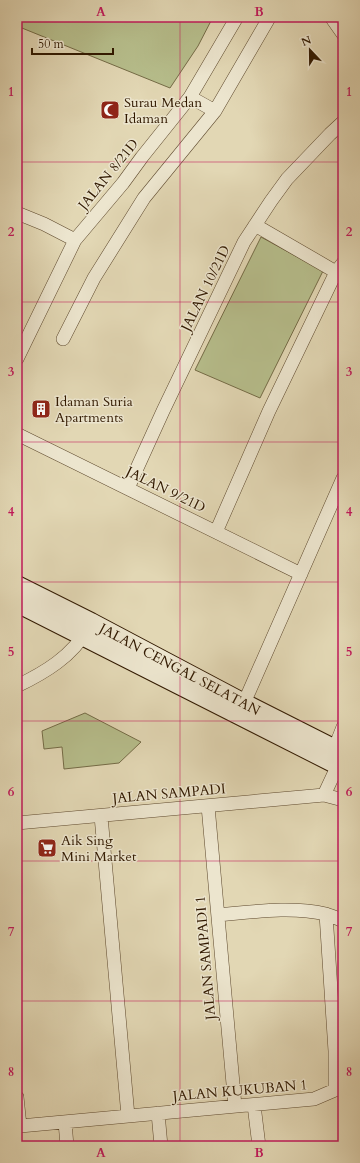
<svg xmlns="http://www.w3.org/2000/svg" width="360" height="1163" font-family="Cardo,serif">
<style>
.green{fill:#b6bd8b;stroke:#746b46}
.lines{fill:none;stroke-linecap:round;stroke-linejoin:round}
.street-casing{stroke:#5d482d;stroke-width:14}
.secondary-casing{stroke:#311900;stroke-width:20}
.street{stroke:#ece5ce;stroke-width:13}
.secondary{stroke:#ece5ce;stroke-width:18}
.grid{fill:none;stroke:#c2185b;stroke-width:1;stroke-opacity:0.55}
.labels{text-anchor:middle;stroke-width:3;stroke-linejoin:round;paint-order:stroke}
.poi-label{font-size:14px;fill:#311900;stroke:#ece5ce;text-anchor:start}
.street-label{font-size:14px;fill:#311900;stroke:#ece5ce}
.neatline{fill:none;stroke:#c2185b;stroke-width:1.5}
.grid-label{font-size:13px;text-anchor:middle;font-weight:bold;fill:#c2185b}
</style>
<rect width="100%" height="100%" fill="#e2d7b4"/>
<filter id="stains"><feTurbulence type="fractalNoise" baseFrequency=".005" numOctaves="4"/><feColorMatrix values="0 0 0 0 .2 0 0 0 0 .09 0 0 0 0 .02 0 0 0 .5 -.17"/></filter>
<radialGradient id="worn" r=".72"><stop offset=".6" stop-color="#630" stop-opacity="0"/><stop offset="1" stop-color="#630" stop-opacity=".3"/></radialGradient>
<path class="green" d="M 17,17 L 213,17 L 198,46 L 170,88 L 17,26 Z
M 261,237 L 323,271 L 260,398 L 195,370 Z
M 85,713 L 141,742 L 119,763 L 64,769 L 62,747 L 44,749 L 42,731 Z"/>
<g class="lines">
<g class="street-casing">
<path id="street" d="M 331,17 L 343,34
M 190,97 L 215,111
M 17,213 L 44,224 L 75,240
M 255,225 L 336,272
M 63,339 L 94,278 L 144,198 L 215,111 L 269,18
M 17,359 L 75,240 L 123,183 L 142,157 L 190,97 L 237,17
M 17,434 L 301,574
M 128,488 L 163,411 L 244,242 L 271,201 L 287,179 L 330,134 L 343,122
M 216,532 L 269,411 L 336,272 L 343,263
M 17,686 C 44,673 73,656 87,629
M 244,703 L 343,478
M 332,755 L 343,727
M 324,795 L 343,800
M 208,806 L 235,1106
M 101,816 L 128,1116
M 17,823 L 324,795 L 338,765
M 218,915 C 253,912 290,906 326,914 C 331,916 337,918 343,921
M 17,1097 L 20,1126 L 314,1099 L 335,1090 L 335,1051 L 326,914
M 254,1105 L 259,1146
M 158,1113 L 161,1146
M 65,1122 L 67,1146"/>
</g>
<g class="secondary-casing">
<path id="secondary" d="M 17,585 L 91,622 L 244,703 L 343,753
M 17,603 L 343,768"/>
</g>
<use href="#street" class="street"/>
<use href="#secondary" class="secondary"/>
</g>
<path class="grid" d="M 180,17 L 180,1146M 17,162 L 343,162M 17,302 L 343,302M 17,442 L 343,442M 17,582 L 343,582M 17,721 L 343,721M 17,861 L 343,861M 17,1001 L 343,1001"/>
<defs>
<g id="mosque-square" transform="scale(1)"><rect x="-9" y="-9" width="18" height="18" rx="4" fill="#8f2418" stroke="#ece5ce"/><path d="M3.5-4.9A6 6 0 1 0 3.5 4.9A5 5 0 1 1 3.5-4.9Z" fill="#fff"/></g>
<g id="building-square" transform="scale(1)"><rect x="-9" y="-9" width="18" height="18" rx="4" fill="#8f2418" stroke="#ece5ce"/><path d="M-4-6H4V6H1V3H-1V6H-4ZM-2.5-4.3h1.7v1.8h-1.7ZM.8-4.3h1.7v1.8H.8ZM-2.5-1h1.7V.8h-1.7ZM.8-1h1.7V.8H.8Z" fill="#fff"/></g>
<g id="supermarket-square" transform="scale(1)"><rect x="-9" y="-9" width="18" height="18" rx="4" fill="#8f2418" stroke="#ece5ce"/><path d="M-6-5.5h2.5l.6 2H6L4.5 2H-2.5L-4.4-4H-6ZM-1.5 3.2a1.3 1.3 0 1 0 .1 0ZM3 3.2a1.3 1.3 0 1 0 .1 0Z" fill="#fff"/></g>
</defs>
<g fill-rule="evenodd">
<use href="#mosque-square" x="110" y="110"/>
<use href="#building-square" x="41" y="409"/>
<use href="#supermarket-square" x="47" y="848"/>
</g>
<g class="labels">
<g class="poi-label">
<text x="124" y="107">Surau Medan<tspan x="124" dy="16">Idaman</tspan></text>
<text x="55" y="406">Idaman Suria<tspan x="55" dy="16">Apartments</tspan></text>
<text x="61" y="845">Aik Sing<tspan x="61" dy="16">Mini Market</tspan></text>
</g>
<g class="street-label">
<text transform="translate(108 174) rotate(-51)" y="5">JALAN 8/21D</text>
<text transform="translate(205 288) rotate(-64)" y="5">JALAN 10/21D</text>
<text transform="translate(166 489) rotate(26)" y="5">JALAN 9/21D</text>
<text transform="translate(180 669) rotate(28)" y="5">JALAN CENGAL SELATAN</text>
<text transform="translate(169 793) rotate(-5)" y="5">JALAN SAMPADI</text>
<text transform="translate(205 958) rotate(-95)" y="5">JALAN SAMPADI 1</text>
<text transform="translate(240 1090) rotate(-5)" y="5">JALAN KUKUBAN 1</text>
</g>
</g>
<rect width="360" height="1163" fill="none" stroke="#e2d7b4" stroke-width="44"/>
<g transform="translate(310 50) rotate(338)" stroke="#ece5ce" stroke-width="3" paint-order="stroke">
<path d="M0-3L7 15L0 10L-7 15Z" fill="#311900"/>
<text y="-6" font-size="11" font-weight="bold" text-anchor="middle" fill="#311900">N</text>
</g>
<path d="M32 48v6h81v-6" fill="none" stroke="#311900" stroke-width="2"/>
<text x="38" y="48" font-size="12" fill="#311900" stroke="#ece5ce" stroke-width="3" paint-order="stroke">50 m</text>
<rect x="22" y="22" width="316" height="1119" class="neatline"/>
<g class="grid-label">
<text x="101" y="16">A</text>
<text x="259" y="16">B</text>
<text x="11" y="96">1</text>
<text x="349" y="96">1</text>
<text x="11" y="236">2</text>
<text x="349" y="236">2</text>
<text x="11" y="376">3</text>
<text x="349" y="376">3</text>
<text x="11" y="516">4</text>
<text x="349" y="516">4</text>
<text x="11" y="656">5</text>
<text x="349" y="656">5</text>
<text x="11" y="796">6</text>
<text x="349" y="796">6</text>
<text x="11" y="936">7</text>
<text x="349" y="936">7</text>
<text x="11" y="1076">8</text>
<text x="349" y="1076">8</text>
<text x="101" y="1157">A</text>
<text x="259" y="1157">B</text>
</g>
<rect width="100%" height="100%" filter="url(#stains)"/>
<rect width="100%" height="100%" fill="url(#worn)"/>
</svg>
